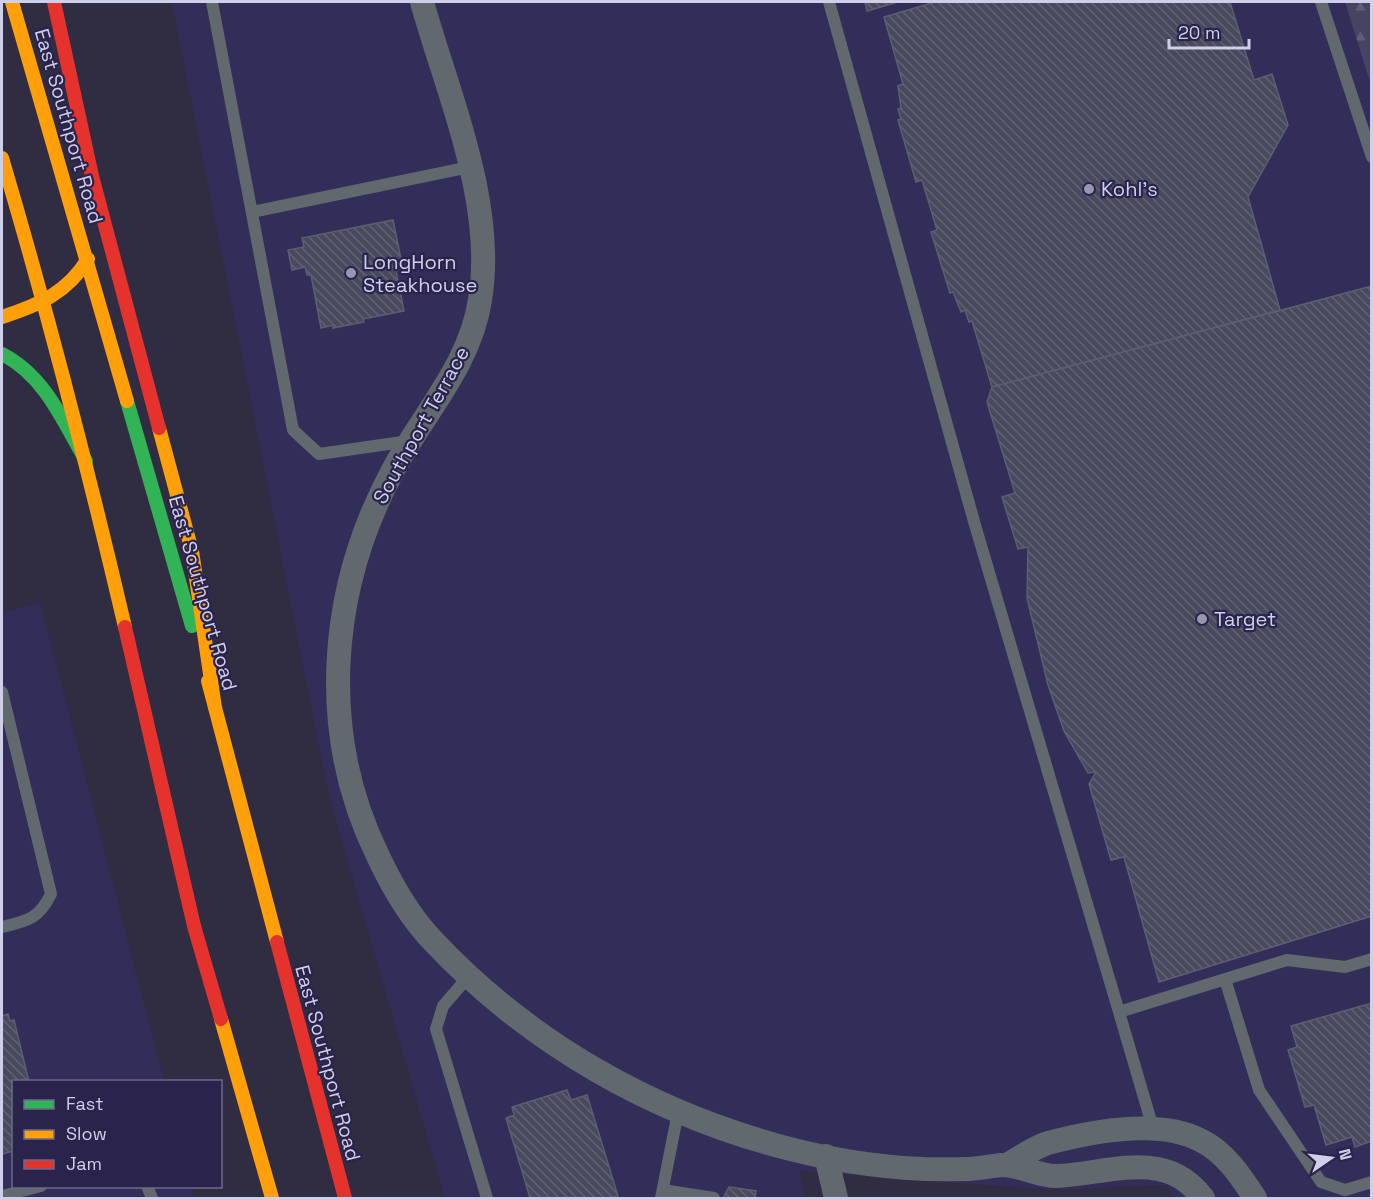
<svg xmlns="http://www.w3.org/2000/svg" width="1373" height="1200" font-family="'Space Grotesk',sans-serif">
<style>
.built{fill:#332d59}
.forest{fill:url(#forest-firs)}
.building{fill:url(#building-back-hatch);stroke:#5d5e71;stroke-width:1.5}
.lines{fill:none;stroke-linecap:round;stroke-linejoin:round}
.lane{stroke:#61686e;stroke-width:12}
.street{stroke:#61686e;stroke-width:24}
.fast{stroke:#30b455;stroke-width:14}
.slow{stroke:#ff9f0a;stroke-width:14}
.jam{stroke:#e5322d;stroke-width:14}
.poi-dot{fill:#9896af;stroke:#2a244c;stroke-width:2}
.labels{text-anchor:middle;stroke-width:4.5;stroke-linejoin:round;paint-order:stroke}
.street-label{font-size:20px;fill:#d0cfe9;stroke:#2a244c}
.poi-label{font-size:20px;fill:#d0cfe9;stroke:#2a244c;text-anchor:start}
</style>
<defs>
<pattern id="forest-firs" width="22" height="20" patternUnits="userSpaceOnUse" patternTransform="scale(1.5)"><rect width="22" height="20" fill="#464363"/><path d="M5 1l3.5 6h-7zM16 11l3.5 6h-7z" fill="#605d79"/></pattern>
<pattern id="building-back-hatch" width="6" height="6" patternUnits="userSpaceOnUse" patternTransform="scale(1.5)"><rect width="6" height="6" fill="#47495d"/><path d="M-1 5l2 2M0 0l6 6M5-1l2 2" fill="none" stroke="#606274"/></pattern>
</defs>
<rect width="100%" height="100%" fill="#302d43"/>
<path class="built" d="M 172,2 L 1345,2 L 1372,85 L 1371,1198 L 1174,1198 L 1167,1185 L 1053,1190 L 799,1171 L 805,1198 L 445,1198 L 329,795 Z
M 40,603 L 164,1081 L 14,1082 L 14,1186 L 191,1187 L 194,1198 L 2,1198 L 2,613 Z"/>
<path class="forest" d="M 1345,2 L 1371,2 L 1371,85 Z"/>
<path class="building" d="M 865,2 L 898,2 L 867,11 Z
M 935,2 L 1230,2 L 1254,80 L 1272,74 L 1288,125 L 1248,197 L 1280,310 L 992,387 L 972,321 L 969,322 L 965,310 L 961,312 L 953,292 L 950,293 L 931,232 L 937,230 L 922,180 L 916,182 L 898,120 L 901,119 L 898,109 L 901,108 L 898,86 L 903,84 L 884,17 Z
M 393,220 L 403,269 L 396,271 L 404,311 L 363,319 L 364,322 L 333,328 L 333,325 L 321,328 L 311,275 L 307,275 L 305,267 L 292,270 L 288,250 L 304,247 L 302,238 Z
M 1372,286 L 1372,916 L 1159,982 L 1124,857 L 1111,860 L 1089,784 L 1096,772 L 1088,773 L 1064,731 L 1048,685 L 1027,598 L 1028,547 L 1018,549 L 1002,497 L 1015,493 L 987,402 L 992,387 Z
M 1372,1003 L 1372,1141 L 1355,1147 L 1352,1137 L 1326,1145 L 1314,1105 L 1305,1107 L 1288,1050 L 1297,1047 L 1291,1026 Z
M 8,1014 L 10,1021 L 14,1020 L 29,1082 L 14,1082 L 14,1151 L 2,1154 L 2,1016 Z
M 567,1090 L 571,1100 L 587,1095 L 618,1196 L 609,1198 L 530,1198 L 506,1118 L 514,1115 L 512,1107 Z
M 729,1187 L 756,1191 L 755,1198 L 723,1198 Z"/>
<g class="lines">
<path class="lane" d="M 212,2 L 293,430 L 319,454 L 409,441
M 829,2 L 975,525 L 1119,1012
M 1321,2 L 1372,157
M 252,212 L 469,167
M 2,692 L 51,894 C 39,919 27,921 2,927
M 469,976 L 443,1006 L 436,1029 L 487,1198
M 1225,979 L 1259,1090 L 1321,1182 L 1345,1190 L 1372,1182
M 1153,1128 L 1119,1012 L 1287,960 L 1345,967 L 1372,959
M 147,1186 L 152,1198
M 663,1190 L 714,1198
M 2,1196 L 41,1186
M 661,1198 L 678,1112"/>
<path class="street" d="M 422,2 C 448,95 496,203 480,300 C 470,366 422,415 392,472 C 328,592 318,734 378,856 C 392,886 409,916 433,941 C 530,1044 654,1114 790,1149 C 845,1163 908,1171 965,1169 C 977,1169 990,1166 1002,1165 C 1020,1165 1038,1176 1056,1176 C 1089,1175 1125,1163 1158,1169 C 1178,1173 1191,1183 1203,1198
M 826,1156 L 836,1198
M 1007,1165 C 1020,1158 1034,1147 1048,1143 C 1093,1131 1160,1118 1202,1141 C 1225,1152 1242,1178 1255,1198"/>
<path class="fast" d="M 2,354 C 45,376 63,421 86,461
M 127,401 L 192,626"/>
<path class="slow" d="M 12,2 L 127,401
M 2,158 C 48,313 88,469 125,627
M 2,317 C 39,305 67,293 88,259
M 159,428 L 192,551 L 215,708
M 208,681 L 277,942
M 221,1019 L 272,1198"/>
<path class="jam" d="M 54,2 L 92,176 L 159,428
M 125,627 L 194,926 L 221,1019
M 277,942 L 345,1198"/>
</g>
<g class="poi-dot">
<circle cx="1089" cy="189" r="6"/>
<circle cx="351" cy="273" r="6"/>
<circle cx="1202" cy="619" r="6"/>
</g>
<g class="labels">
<g class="street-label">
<text transform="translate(69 126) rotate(74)" y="7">East Southport Road</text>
<text transform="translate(421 425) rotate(-61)" y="7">Southport Terrace</text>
<text transform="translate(203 593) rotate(74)" y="7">East Southport Road</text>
<text transform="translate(328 1063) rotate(75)" y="7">East Southport Road</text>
</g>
<g class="poi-label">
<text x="1101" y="196">Kohl's</text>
<text x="363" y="269">LongHorn<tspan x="363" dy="23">Steakhouse</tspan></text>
<text x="1214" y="626">Target</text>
</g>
</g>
<rect width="1373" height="1200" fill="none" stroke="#d0cfe9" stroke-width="6"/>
<rect x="12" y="1080" width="210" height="108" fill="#2a244c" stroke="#6c688b" stroke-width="1.5"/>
<rect x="24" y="1100" width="30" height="9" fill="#30b455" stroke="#6c688b" stroke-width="1.5"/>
<text x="66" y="1110" font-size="18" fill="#d0cfe9">Fast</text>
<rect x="24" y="1130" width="30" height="9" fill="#ff9f0a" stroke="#6c688b" stroke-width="1.5"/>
<text x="66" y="1140" font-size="18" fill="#d0cfe9">Slow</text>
<rect x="24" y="1160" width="30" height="9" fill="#e5322d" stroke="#6c688b" stroke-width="1.5"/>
<text x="66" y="1170" font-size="18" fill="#d0cfe9">Jam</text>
<g transform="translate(1331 1158) rotate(76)" stroke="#2a244c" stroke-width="4.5" paint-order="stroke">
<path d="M0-4.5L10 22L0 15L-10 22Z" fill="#d0cfe9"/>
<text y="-9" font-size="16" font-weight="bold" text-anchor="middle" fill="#d0cfe9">N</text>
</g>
<path d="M1169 39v9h80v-9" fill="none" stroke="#d0cfe9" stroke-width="3"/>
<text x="1178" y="39" font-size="18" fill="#d0cfe9" stroke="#2a244c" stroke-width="4.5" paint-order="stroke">20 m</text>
</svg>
